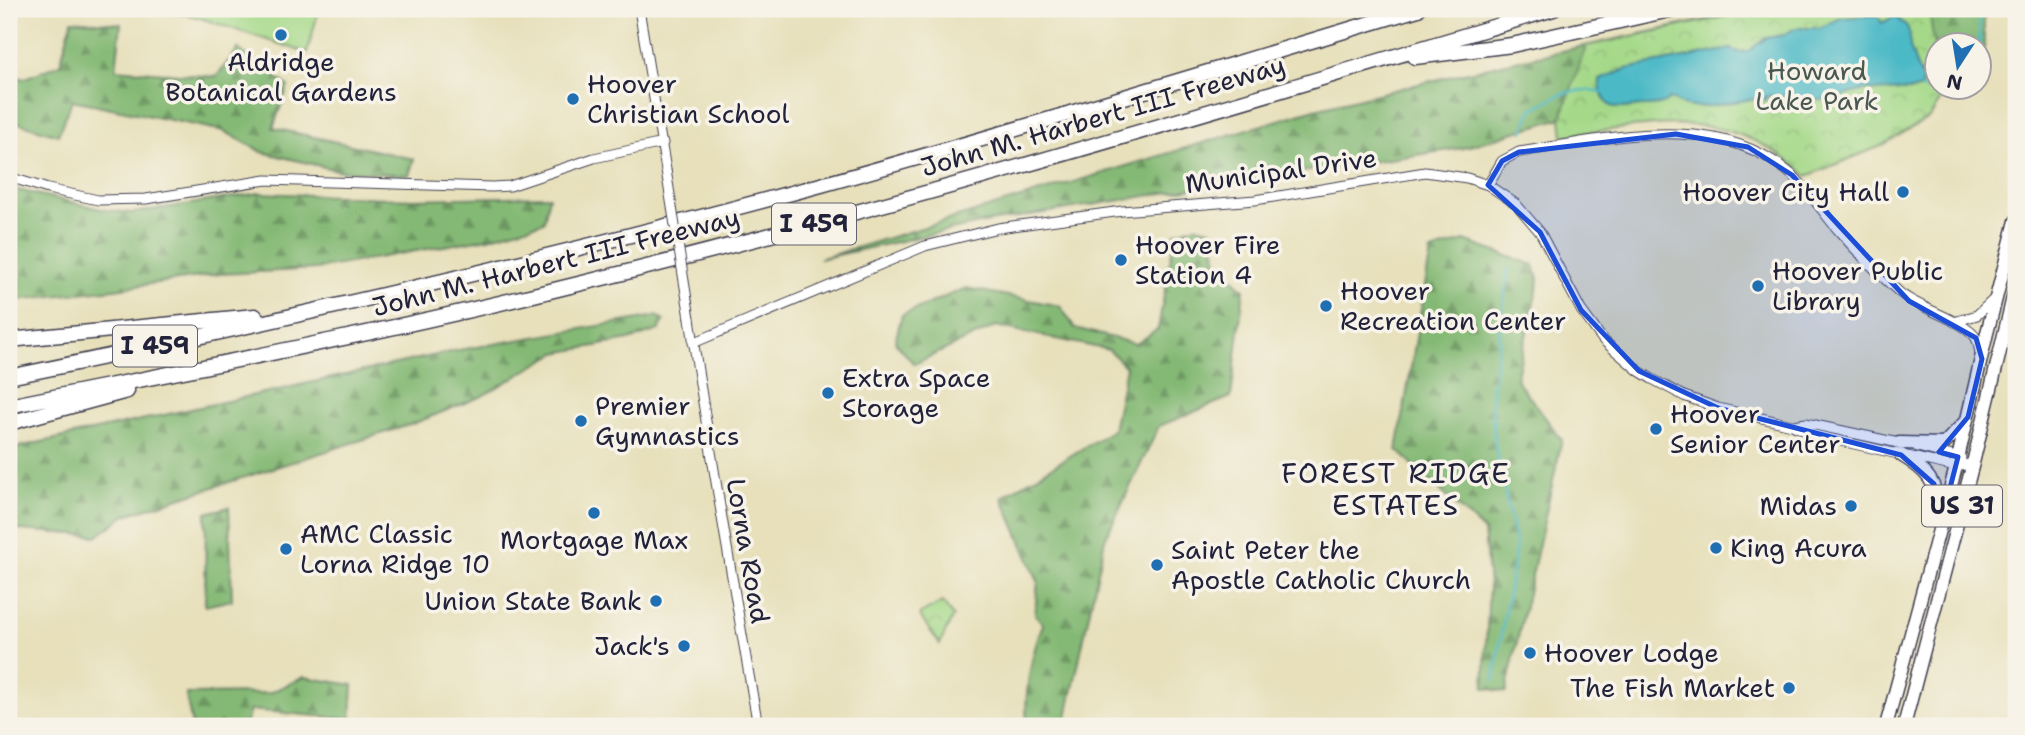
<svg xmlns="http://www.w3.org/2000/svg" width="2025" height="735" font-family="'Shantell Sans',sans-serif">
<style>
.forest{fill:url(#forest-firs);stroke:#536e58;stroke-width:2}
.park{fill:url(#park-crowns);stroke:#647e62;stroke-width:2}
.garden{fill:#a5d989;stroke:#647e62;stroke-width:2}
.water{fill:#4cb9c6;stroke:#376e80;stroke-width:2}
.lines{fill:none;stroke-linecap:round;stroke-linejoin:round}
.stream{stroke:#4cb9c6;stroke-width:2.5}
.tertiary-casing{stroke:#403e4e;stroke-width:11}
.primary-casing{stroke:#403e4e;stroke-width:15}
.motorway-casing{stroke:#403e4e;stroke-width:17}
.tertiary{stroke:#fff;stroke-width:9}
.primary{stroke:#fff;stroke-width:12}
.motorway{stroke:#fff;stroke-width:14}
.tertiary-bridge-casing{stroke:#403e4e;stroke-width:11;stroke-linecap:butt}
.tertiary-bridge{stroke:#fff;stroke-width:9}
.marked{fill:#1d4ed8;fill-opacity:0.2;stroke:#1d4ed8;stroke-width:5;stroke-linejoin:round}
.poi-dot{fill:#1f6fb2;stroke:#f7f3e8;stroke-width:2.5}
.labels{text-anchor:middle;stroke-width:7;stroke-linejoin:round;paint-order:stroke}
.shield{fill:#f7f3e8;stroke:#62616f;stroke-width:2}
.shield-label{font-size:24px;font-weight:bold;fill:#22223b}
.poi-label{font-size:26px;fill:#22223b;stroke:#f7f3e8;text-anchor:start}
.park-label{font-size:26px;fill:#495952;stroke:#f7f3e8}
.street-label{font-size:26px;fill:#22223b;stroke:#f7f3e8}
.neighbourhood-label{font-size:28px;letter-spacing:2px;fill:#22223b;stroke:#f7f3e8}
</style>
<defs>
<pattern id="forest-firs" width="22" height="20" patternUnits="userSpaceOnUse" patternTransform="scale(1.75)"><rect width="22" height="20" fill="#84b975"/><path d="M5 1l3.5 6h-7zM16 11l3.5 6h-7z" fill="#6c9661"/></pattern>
<pattern id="park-crowns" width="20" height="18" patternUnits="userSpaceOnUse" patternTransform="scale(1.75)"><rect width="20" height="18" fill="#a5d989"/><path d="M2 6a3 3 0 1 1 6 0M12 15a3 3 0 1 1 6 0" fill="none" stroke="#8eba77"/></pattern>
</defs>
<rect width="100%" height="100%" fill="#f7f3e8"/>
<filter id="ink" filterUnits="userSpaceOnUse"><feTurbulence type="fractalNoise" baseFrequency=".0143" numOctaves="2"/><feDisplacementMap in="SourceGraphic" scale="14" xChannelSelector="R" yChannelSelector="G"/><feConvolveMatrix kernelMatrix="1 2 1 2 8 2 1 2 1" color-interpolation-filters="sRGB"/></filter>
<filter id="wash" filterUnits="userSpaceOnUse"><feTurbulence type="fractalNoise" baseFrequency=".00686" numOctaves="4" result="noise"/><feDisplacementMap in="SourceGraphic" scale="28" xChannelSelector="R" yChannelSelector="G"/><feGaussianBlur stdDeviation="1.57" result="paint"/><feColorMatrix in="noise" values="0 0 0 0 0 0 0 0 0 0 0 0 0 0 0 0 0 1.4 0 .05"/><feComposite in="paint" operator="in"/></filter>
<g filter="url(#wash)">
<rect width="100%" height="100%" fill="#e7e0bb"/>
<path class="forest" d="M 1755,9 L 1984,9 L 1984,48 L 1980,49 L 1980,46 L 1938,46 L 1937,63 L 1918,70 L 1600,80 L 1561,118 L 1463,148 L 1200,187 L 983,223 L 819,259 L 1315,109 L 1506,63 Z
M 72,20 L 121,24 L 116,69 L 216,77 L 238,49 L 288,86 L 273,128 L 414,159 L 409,175 L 341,171 L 262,152 L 224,131 L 72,100 L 58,135 L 9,120 L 9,72 L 23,79 L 60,64 Z
M 9,188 L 106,210 L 132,213 L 259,193 L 412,199 L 549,196 L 544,222 L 488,238 L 316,269 L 220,274 L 114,289 L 9,301 Z
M 1195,226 L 1212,229 L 1217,264 L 1244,289 L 1231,397 L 1159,426 L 1105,539 L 1065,726 L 1027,726 C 1024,692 1031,656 1043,624 L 1035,614 L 1038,581 L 1002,497 L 1113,430 L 1126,367 L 1109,350 L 996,326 L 914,364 L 895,342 L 902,315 L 966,288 L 1060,306 L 1075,328 L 1136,344 L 1158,329 L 1175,233 Z
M 1464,241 L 1534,265 L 1539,281 L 1516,379 L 1562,440 L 1506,692 L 1484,688 L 1489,586 L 1484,531 L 1397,450 L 1431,251 Z
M 657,316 L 664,321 L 659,330 L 629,340 L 556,353 L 482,396 L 415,423 L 126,515 L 97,536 L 9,529 L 9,456 L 19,447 L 459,350 Z
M 229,507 L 232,600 L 205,606 L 206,513 Z
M 304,677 L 353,685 L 351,719 L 250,710 L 245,726 L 192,726 L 186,694 L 269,693 Z"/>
<path class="park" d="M 1762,9 L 1929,9 L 1937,66 L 1938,88 L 1941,88 L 1942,97 L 1930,117 L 1881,146 L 1807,176 C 1727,105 1660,124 1563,136 L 1561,118 L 1586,46 Z
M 942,602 L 953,616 L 940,644 L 919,615 Z"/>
<path class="garden" d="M 139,9 L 319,9 L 307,53 L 194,16 Z"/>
<path class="water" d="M 1877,15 L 1882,23 L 1895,16 L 1907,26 L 1910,35 L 1910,47 L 1918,70 L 1923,77 L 1921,88 L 1912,91 L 1865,90 L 1832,99 L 1793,102 L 1792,91 L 1783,96 L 1766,96 L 1766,100 C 1742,96 1709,111 1686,106 C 1680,105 1676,100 1670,99 C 1661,107 1655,105 1644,106 C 1629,106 1611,115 1603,96 C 1601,90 1599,87 1600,80 L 1626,69 L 1730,49 L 1739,52 L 1748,51 L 1766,38 L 1784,35 L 1795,28 L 1819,28 L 1841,18 Z"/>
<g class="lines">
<path class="stream" d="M 1978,46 L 1980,43 L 1979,16
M 1921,88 L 1927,90 L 1938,87
M 1523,132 L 1531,110 C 1560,95 1569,86 1603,92
M 1494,680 L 1516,546 L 1495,444 L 1491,400 L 1508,269"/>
</g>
</g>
<g filter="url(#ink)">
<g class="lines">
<g class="tertiary-casing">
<path id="tertiary" d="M 639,9 L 666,170
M 9,177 L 48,189 L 98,200 L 146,199 L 266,180 L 492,187 L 510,186 L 594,158 L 663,143
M 1488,185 L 1502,161 L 1519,152 C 1607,139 1716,109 1791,174 C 1809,190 1823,213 1839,231 C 1858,253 1878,273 1899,292 C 1917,308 1966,321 1976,338 C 1978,342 1979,349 1980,353
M 690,318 C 710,454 734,590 758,726
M 1954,322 L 1977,315 L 1995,298
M 693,343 L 925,246 L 998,228 L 1122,211 L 1255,200 L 1425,172 L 1467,178 L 1488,185 L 1516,204 L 1540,232 L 1581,310 L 1603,340 L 1639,371 L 1652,379 L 1684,396 L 1718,408 L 1792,425 L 1814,435 L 1956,467 L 1973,463
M 1794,425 L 1806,423 L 1903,444
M 1917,447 L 1961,458"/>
</g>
<g class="primary-casing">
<path id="primary" d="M 1899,443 L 1944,444 L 1964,423
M 1901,455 C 1928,471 1937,482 1940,515
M 1886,726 L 1956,467 L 1987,333 L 2016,221
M 1904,726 L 1973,463 L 2016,285"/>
</g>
<g class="motorway-casing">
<path id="motorway" d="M 1415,57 L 1512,45 L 1674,9
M 9,340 L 255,316
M 9,377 C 281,321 553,258 821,185 C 1021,130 1219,68 1418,9
M 9,406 C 192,369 376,334 558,289 C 893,208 1223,108 1553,9
M 9,423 L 127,391"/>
</g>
<use href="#tertiary" class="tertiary"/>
<use href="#primary" class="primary"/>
<use href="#motorway" class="motorway"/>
<g class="tertiary-bridge-casing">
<path id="tertiary-bridge" d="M 666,170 L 690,318"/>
</g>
<use href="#tertiary-bridge" class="tertiary-bridge"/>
</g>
</g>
<path class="marked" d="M 1676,134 L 1748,147 L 1792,175 L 1909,301 L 1976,338 L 1982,359 L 1968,417 L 1939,452 L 1958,457 L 1941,523 L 1934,484 L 1901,455 L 1718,408 L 1639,371 L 1581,310 L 1540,232 L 1488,185 L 1502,161 L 1519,152 Z"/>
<g class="poi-dot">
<circle cx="281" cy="35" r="7"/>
<circle cx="573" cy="99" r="7"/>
<circle cx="1903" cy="192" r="7"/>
<circle cx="1121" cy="260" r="7"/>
<circle cx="1758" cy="286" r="7"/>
<circle cx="1326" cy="306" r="7"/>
<circle cx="828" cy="393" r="7"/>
<circle cx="581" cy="421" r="7"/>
<circle cx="1656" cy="429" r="7"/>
<circle cx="1851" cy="506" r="7"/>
<circle cx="594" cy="513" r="7"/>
<circle cx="1716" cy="548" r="7"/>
<circle cx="286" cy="549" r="7"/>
<circle cx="1157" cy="565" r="7"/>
<circle cx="656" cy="601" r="7"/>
<circle cx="684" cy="646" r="7"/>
<circle cx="1530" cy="653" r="7"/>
<circle cx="1789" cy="688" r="7"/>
</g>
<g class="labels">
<g class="shield">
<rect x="772" y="203.5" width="84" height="41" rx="5"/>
<rect x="113" y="325.5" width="84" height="41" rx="5"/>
<rect x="1922" y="485.5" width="80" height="41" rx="5"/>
</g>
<g class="shield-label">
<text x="814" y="232">I 459</text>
<text x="155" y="354">I 459</text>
<text x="1962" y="514">US 31</text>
</g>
<g class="poi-label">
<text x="281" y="71" text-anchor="middle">Aldridge<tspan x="281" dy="30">Botanical Gardens</tspan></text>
<text x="587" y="93">Hoover<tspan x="587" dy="30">Christian School</tspan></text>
<text x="1889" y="201" text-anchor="end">Hoover City Hall</text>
<text x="1135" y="254">Hoover Fire<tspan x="1135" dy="30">Station 4</tspan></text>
<text x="1772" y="280">Hoover Public<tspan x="1772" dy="30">Library</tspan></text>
<text x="1340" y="300">Hoover<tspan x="1340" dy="30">Recreation Center</tspan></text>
<text x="842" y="387">Extra Space<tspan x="842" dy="30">Storage</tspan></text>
<text x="595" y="415">Premier<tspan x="595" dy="30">Gymnastics</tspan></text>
<text x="1670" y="423">Hoover<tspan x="1670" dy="30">Senior Center</tspan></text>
<text x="1837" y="515" text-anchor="end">Midas</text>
<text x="300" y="543">AMC Classic<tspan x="300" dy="30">Lorna Ridge 10</tspan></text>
<text x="594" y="549" text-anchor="middle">Mortgage Max</text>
<text x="1730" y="557">King Acura</text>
<text x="1171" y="559">Saint Peter the<tspan x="1171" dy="30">Apostle Catholic Church</tspan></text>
<text x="642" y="610" text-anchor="end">Union State Bank</text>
<text x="670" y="655" text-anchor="end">Jack's</text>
<text x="1544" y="662">Hoover Lodge</text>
<text x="1775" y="697" text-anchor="end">The Fish Market</text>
</g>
<g class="park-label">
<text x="1817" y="80">Howard<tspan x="1817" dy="30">Lake Park</tspan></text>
</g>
<g class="street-label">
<text transform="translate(1103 116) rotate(-16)" y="9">John M. Harbert III Freeway</text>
<text transform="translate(1281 171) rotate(-8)" y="9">Municipal Drive</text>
<text transform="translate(556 262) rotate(-14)" y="9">John M. Harbert III Freeway</text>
<text transform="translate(748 551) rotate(80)" y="9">Lorna Road</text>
</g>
<g class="neighbourhood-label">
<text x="1396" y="483">FOREST RIDGE<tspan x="1396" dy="32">ESTATES</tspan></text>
</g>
</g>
<rect width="2025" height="735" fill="none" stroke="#f7f3e8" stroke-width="35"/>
<g transform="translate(1958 66) rotate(192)"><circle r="33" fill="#f7f3e8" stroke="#a29fa3" stroke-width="2"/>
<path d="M0-5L12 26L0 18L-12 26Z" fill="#1f6fb2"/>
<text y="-10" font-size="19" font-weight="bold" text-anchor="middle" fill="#22223b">N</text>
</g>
</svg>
